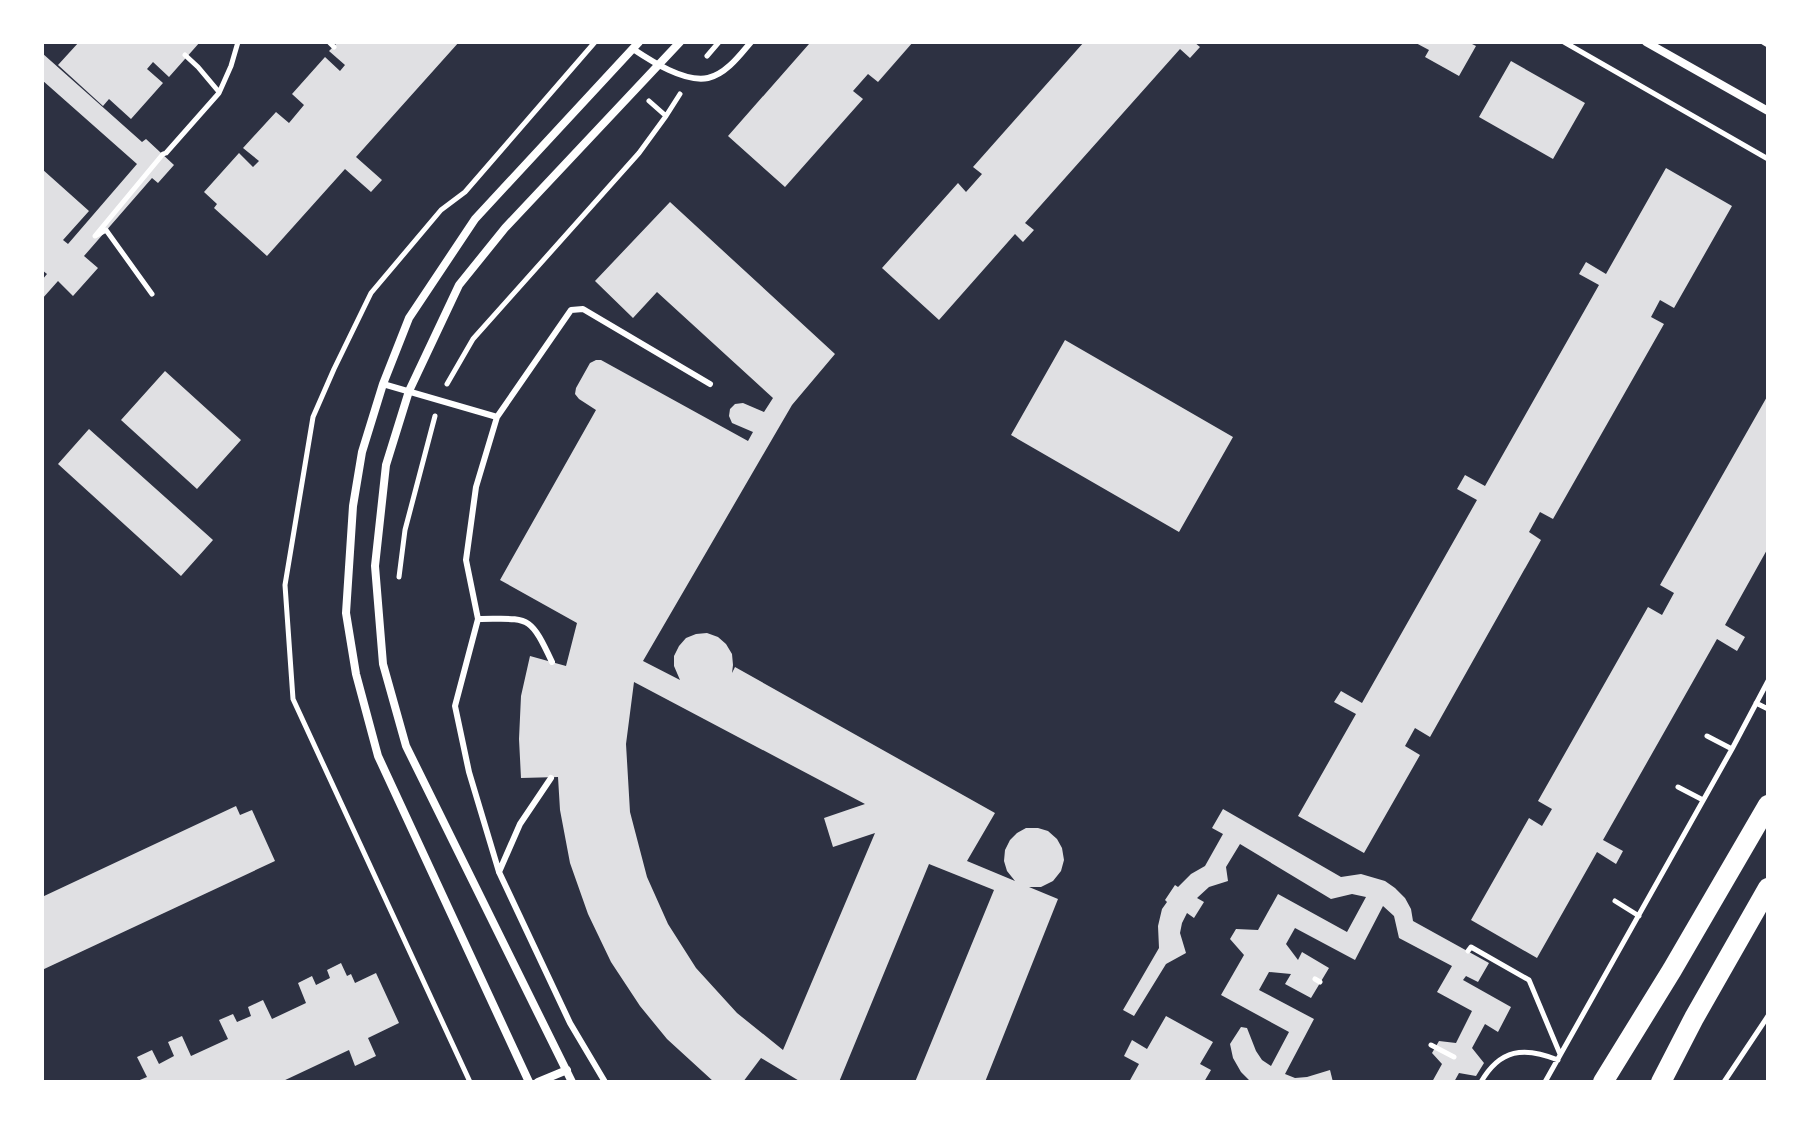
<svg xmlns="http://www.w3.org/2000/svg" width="1810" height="1124" font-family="Literata,serif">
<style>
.building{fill:#e0e0e3;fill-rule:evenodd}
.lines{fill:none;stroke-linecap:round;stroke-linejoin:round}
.path{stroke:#fff;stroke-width:5}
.service{stroke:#fff;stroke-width:6}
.minor{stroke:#fff;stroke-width:8}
.primary{stroke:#fff;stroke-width:20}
</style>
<rect width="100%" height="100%" fill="#2d3142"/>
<path class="building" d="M 79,42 L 200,42 L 169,77 L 153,62 L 147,69 L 163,83 L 131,119 L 109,99 L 103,106 L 58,65 Z
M 338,42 L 459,42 L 356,157 L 382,180 L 371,192 L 345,169 L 267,256 L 214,208 L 217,204 L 204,192 L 239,153 L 253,167 L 259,161 L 243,148 L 276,112 L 289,123 L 304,105 L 292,94 L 325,57 L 340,71 L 345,65 L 329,51 Z
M 807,42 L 913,42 L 878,82 L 868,74 L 853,91 L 863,99 L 785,187 L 728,136 L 809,44 Z
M 1084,42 L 1194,42 L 1200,47 L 1190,58 L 1180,49 L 1025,223 L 1034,230 L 1023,242 L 1015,234 L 939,320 L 882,268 L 958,183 L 966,192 L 982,174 L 973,167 Z
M 1414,42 L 1468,42 L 1476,46 L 1459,76 L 1425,57 L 1429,50 Z
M 42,53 L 142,142 L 146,139 L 174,165 L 158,183 L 152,178 L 84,256 L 98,268 L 73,296 L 58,281 L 42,299 L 42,280 L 47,274 L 42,270 L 42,169 L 89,211 L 63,240 L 68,244 L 137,164 L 42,80 Z
M 1511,61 L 1585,103 L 1553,159 L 1479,117 Z
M 1666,168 L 1732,206 L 1674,308 L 1660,300 L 1651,317 L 1664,324 L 1553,519 L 1540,512 L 1529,532 L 1541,540 L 1430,737 L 1415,728 L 1405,746 L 1420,755 L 1364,853 L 1298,816 L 1356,714 L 1334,702 L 1341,691 L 1362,703 L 1477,500 L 1457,489 L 1465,475 L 1485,486 L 1599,285 L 1579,274 L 1586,262 L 1606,274 Z
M 670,202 L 835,354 L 792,405 L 643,661 L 680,680 L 674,666 L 674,656 L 679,646 L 686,638 L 696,634 L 707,633 L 718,637 L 726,644 L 732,654 L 733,665 L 732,673 L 735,667 L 995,813 L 967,861 L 1015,881 L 1007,871 L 1004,861 L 1005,850 L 1010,840 L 1017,833 L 1026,828 L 1038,828 L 1048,831 L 1057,839 L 1062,848 L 1064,860 L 1061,871 L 1053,881 L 1041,887 L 1029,887 L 1058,899 L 985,1082 L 915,1082 L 994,890 L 929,864 L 839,1082 L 801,1082 L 761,1058 L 743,1082 L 714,1082 L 667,1039 L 640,1006 L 611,962 L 588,914 L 570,863 L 560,810 L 558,777 L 521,778 L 519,739 L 521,696 L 530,656 L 566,666 L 577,623 L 500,580 L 596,410 L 579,399 L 575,394 L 576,388 L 590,363 L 596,360 L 601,360 L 748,441 L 753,432 L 732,423 L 729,416 L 730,409 L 735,404 L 743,403 L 764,412 L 773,398 L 657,292 L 633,318 L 595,281 ZM 634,682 L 865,804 L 824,818 L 833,847 L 875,833 L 783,1050 L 737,1013 L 696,968 L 668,924 L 647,877 L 630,812 L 626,744 Z
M 1065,340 L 1233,437 L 1179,532 L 1011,435 Z
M 165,371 L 241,440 L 197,489 L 121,420 Z
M 1768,395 L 1768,548 L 1725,625 L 1745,637 L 1737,651 L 1717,639 L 1603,840 L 1623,851 L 1616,864 L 1597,852 L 1537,958 L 1471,920 L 1529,818 L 1542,826 L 1552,809 L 1538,801 L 1648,607 L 1662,615 L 1674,593 L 1660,585 Z
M 89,429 L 213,540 L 181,576 L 58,464 Z
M 236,806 L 240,815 L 252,810 L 275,861 L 42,970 L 42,897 Z
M 1223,809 L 1341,877 L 1361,874 L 1385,881 L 1395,888 L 1405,898 L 1411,909 L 1413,921 L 1489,963 L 1478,982 L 1466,976 L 1463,980 L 1511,1007 L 1498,1032 L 1485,1024 L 1472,1048 L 1484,1063 L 1476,1076 L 1459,1073 L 1454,1082 L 1432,1082 L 1442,1064 L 1432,1053 L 1439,1041 L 1456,1043 L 1472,1011 L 1437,992 L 1452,966 L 1399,938 L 1394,916 L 1383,906 L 1355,960 L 1295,928 L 1286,944 L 1298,960 L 1302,952 L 1329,968 L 1311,998 L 1285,984 L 1291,974 L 1269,972 L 1259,990 L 1314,1019 L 1285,1074 L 1295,1078 L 1307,1077 L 1330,1070 L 1333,1082 L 1251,1082 L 1241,1072 L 1233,1058 L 1230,1044 L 1241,1027 L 1247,1028 L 1256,1051 L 1262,1060 L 1271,1066 L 1289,1032 L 1221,995 L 1244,955 L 1230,939 L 1236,929 L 1258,930 L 1278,894 L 1347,932 L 1366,897 L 1352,894 L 1331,899 L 1240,844 L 1226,867 L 1228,881 L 1209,887 L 1197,898 L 1204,902 L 1194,918 L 1187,913 L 1182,923 L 1180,933 L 1186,953 L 1166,964 L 1134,1016 L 1123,1010 L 1159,948 L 1158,926 L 1162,909 L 1167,902 L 1165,900 L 1175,885 L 1178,887 L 1191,874 L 1205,866 L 1223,834 L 1212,828 Z
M 341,963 L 347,976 L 351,974 L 355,983 L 376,973 L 399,1023 L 368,1038 L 376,1056 L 355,1066 L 349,1050 L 281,1082 L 135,1082 L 147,1077 L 137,1057 L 152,1050 L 159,1064 L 174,1056 L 168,1042 L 182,1036 L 191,1056 L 228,1039 L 219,1020 L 233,1014 L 237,1022 L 251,1016 L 248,1007 L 263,1000 L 272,1019 L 306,1003 L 298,983 L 312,976 L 316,985 L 330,978 L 327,970 Z
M 1166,1016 L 1213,1042 L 1200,1064 L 1211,1070 L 1204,1082 L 1129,1082 L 1139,1064 L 1124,1056 L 1132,1040 L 1147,1049 Z"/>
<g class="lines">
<path class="path" d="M 329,42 L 334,47
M 1564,42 L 1768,159
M 1763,42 L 1768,45
M 185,55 L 198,67 L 219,92
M 707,56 L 719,42
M 649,101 L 666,116
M 152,294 L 106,230 L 95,236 L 163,154 L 166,153 L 219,93 L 231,66 L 238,42
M 447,384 L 473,339 L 639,153 L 666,116 L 680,94
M 399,577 L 405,530 L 435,416
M 1756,703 L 1768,709
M 1707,736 L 1732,749
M 1678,787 L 1703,800
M 1615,901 L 1639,916
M 1468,951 L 1471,947 L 1529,980 L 1560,1054
M 1315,979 L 1320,982
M 1431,1045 L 1454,1057
M 470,1082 L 293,699 L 285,585 L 313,417 L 334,369 L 371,293 L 441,210 L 465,192 L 595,42
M 1481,1082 C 1500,1049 1524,1046 1558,1060
M 1545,1082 L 1732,749 L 1768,681
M 1724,1082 L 1768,1016"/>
<path class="service" d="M 633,49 C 651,61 685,83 708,78 C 726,74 740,55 751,42
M 383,384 L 497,417
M 478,619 C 529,619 529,613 552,662
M 499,872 L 520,824 L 551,778
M 605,1082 L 570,1023 L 499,872 L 469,772 L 455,706 L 478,619 L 466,560 L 476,487 L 497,417 L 571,310 L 583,309 L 710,384"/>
<path class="minor" d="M 1646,42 L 1768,111
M 529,1082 L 378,756 L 356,674 L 346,613 L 353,506 L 362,452 L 383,384 L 409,318 L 475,219 L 639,42
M 538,1082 L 567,1070
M 572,1082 L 406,746 L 383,664 L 375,566 L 386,465 L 409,391 L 459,285 L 505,228 L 680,42"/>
<path class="primary" d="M 1603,1082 L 1672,970 L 1768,805
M 1661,1082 L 1694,1018 L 1768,888"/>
</g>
<rect width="1810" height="1124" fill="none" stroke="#ffffff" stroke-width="88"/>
</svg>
